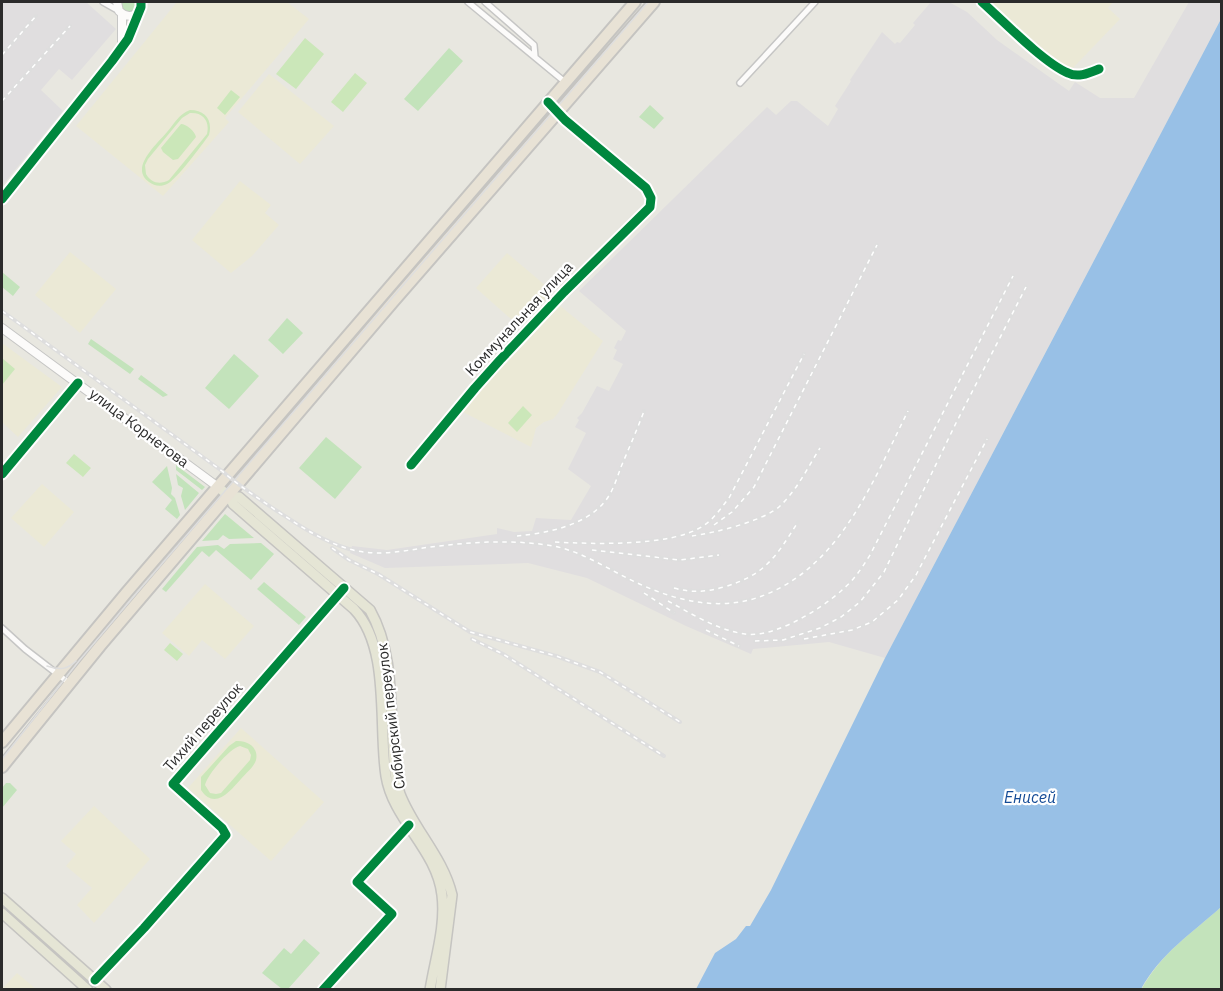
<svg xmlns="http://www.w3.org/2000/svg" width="1223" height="991" font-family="'IBM Plex Sans',sans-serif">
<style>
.industrial{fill:#e0dedf}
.education{fill:#ebe9d6}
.green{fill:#c3e3bb}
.pitch{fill:#cbe7b9;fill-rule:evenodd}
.water{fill:#98c0e6}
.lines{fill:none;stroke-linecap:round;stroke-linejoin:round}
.street-casing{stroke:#c6c6c5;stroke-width:8}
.secondary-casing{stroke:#c6c6c5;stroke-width:10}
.primary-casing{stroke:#c5c4c1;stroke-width:12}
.highway-casing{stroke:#c5c4c1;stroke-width:14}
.street{stroke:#fcfbfa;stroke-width:5}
.secondary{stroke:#fcfbfa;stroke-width:8}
.primary{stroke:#e5e5d5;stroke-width:9}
.highway{stroke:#e8e2d5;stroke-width:10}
.tram{stroke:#dedede;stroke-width:1.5}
.rail-casing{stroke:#dedede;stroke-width:4}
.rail{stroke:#fff;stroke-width:1.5;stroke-dasharray:4.5;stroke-linecap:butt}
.cycleway-casing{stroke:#fff;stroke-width:13}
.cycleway{stroke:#00873e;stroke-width:9}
.labels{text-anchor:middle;stroke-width:4.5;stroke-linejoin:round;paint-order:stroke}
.street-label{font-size:15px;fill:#2b2b2b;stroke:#fff}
.water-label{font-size:16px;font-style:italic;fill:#144b96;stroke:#fff}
</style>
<rect width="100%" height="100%" fill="#e8e7e0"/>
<path class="industrial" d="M 2,2 L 86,2 L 116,29 L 72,80 L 59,69 L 41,90 L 63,111 L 2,186 Z
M 931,2 L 949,2 L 967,12 L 997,40 L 1069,91 L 1075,82 L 1100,98 L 1134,98 L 1189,2 L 1221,2 L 1221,19 L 885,658 L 829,642 L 753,649 L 751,654 L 686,626 L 587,578 L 528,563 L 385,568 L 350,553 L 352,546 L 387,550 L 497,534 L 497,528 L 514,532 L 532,531 L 536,518 L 571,520 L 591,486 L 568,469 L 586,433 L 575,427 L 579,420 L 577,418 L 582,413 L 597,386 L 609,391 L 623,364 L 613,359 L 617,350 L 614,348 L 618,340 L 621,341 L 626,331 L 579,291 L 767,107 L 776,115 L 791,101 L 797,101 L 828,126 L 838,109 L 835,106 L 851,81 L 850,80 L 882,32 L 895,44 L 897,42 L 900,43 L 915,25 L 913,23 Z"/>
<path class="education" d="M 177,2 L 287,2 L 309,19 L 225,118 L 229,122 L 163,196 L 76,126 Z
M 990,2 L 1113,2 L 1108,8 L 1120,19 L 1071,70 L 1051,56 Z
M 269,74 L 334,126 L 300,164 L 238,112 Z
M 240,181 L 271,205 L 265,213 L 279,225 L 252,256 L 231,273 L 192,240 Z
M 70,252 L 116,289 L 80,333 L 35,295 Z
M 507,253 L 552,291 L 520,327 L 476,288 Z
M 559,305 L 603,341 L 558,413 L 553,419 L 544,422 L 536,428 L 531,447 L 463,412 L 501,367 Z
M 2,343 L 62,387 L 18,437 L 2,422 Z
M 42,484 L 74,512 L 44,547 L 11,518 Z
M 205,584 L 254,626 L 225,659 L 202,640 L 189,656 L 162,633 Z
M 241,728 L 324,802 L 271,861 L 188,788 Z
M 94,806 L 150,859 L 94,923 L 77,905 L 92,888 L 66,866 L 76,854 L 61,841 Z
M 17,973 L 36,989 L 2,989 Z"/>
<path class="green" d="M 121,2 L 138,2 C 137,9 135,11 128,13 L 121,8 Z
M 449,48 L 463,61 L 418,111 L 404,99 Z
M 650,105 L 664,118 L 654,129 L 639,117 Z
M 2,272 L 20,287 L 13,296 L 2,287 Z
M 287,318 L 303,333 L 283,354 L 268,340 Z
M 91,339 L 134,369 L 130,374 L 88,344 Z
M 234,354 L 259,376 L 229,409 L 205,388 Z
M 141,375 L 168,395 L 163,397 L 138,379 Z
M 326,437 L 362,467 L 335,499 L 299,468 Z
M 176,465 L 205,487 L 202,490 L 176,470 Z
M 167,466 L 172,488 L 171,494 L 175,498 L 180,515 L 177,519 L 165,509 L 172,500 L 152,482 Z
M 176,474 L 199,493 L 185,510 L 181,496 L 183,488 L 178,485 Z
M 225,514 L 254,538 L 229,539 L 223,535 L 218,540 L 202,541 Z
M 261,543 L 274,554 L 251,580 L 216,550 L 209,557 L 202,551 L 166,592 L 162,589 L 197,547 L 218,545 L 224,549 L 230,544 Z
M 264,582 L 306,617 L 299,625 L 257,589 Z
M 6,783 L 10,783 L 17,790 L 2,808 L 2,788 Z
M 1221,907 L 1221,989 L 1141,990 C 1161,953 1191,934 1221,907 Z
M 304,939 L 320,953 L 288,989 L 282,989 L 262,973 L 284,948 L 291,954 Z"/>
<path class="pitch" d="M 305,38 L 324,54 L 296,89 L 276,74 Z
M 355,73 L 367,83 L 343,112 L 331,102 Z
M 231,90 L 240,97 L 225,115 L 217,108 Z
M 190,110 C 205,110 213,120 209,135 C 202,145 176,180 167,184 C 161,187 154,186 149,182 C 129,168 157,144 167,132 C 174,124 179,114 190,110 ZM 190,113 C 203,112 210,121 207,134 L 169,180 C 160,185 151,183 146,174 L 145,165 L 148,159 L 182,118 Z
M 181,124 C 186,124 195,131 196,137 L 178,159 L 173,160 L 163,152 L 161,148 Z
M 2,358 L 15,369 L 2,385 Z
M 523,406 L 532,415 L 517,432 L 508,423 Z
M 74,454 L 91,468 L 83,477 L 66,463 Z
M 170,643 L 183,654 L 177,661 L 164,650 Z
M 236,741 C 247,740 259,747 256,760 C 254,767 246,773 241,779 C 231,790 215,811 201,790 L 201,777 L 229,746 ZM 240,746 L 248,749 L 251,755 L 250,760 L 221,793 L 216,794 L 210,793 L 205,785 C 207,775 230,748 240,746 Z"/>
<path class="water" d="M 1221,19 L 1221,907 C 1190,935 1162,952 1141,989 L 696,989 L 715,953 L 736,939 L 746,926 L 750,926 L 771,890 L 885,658 Z"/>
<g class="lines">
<g class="street-casing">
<path id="street" d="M 103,2 L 119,11
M 468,2 L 565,82
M 485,2 L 534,45 L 535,56
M 982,2 C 1003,21 1044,63 1068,73 C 1078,78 1089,73 1099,69
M 740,83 L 815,2
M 411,465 L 475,388 L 500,360 L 564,292 L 650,207 L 651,198 L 646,188 L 565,120 L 548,102
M 2,474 L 78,383
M 2,628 L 25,649 L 69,683
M 95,980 L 144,928 L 226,835 L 222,828 L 173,784 L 339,594
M 323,990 L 392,914 L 357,882 L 409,825"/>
</g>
<g class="secondary-casing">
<path id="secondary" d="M 117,2 L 119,11 C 125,17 133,18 139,11
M 122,14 L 122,45
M 2,199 L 112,61 L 128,39 L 141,7 L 141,2
M 2,328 L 218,487"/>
</g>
<g class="primary-casing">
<path id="primary" d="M 218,487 L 229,496 L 233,504 L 354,609 C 391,648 378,726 386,776 C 393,820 437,850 442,895 C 446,926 435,959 430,990
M 229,496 L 239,497 L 370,610 C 393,651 390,699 393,744 C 394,761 394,778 400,794 C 414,830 443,857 452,895 L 440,990
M 2,898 L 106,990
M 2,913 L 88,990"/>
</g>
<g class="highway-casing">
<path id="highway" d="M 2,742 L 127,592 L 635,2
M 2,767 L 100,646 L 393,302 L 654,2"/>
</g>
<use href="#street" class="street"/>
<use href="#secondary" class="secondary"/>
<use href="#primary" class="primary"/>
<use href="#highway" class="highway"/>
<path class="tram" d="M 47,666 C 59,670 67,670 76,661
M 2,759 L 79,661 L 141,588 L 648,2"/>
<g class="rail-casing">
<path id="rail" d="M 2,55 L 36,16
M 2,101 L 70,26
M 2,311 L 222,471 C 239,486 258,498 277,511 C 300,526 322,541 349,549 C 377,557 403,551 430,547 C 470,542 513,539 553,546 C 580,551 603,566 627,578 C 671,600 720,614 767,594 C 842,563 874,479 908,411
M 714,525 L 732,512 L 754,487 L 877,245
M 517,536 C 547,533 586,526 606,500 C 613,491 617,478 621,467 C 629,448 637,430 644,411
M 692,536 C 714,533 764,521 780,506 C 797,490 808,467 820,448
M 555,542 C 593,544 671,547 703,526 C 714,519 721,508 729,498 L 804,354
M 332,548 L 349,560 L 378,574 L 470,632 L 556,656 L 600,672 L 680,722
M 592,550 L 680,560 L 719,555
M 674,588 C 692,593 706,592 724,587 C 765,575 776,557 798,522
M 644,593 L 674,613
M 668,601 C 692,614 717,630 745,634 C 777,639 834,602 854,578 C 860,571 865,563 870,555 L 1013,276
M 706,630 L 739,646
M 472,639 L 503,654 L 664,756
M 804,639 L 852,630 L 872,622 L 898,600 L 916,575 L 987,439
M 755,641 L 783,640 L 820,628 L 841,617 L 860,602 L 884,572 L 956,423 L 1026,287"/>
</g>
<use href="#rail" class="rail"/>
<g class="cycleway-casing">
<path id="cycleway" d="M 982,2 C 1003,21 1044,63 1068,73 C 1078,78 1089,73 1099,69
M 2,199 L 112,61 L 128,39 L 141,7 L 141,2
M 411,465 L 475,388 L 500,360 L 564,292 L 650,207 L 651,198 L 646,188 L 565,120 L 548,102
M 2,474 L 78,383
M 95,980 L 144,928 L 226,835 L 222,828 L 173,784 L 344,588
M 323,990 L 392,914 L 357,882 L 409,825"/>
</g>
<use href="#cycleway" class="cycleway"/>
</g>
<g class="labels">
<g class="street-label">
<text transform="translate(519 319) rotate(-47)" y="5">Коммунальная улица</text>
<text transform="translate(139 428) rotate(37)" y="5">улица Корнетова</text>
<text transform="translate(391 716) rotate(-97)" y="5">Сибирский переулок</text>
<text transform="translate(203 727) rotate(-49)" y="5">Тихий переулок</text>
</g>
<g class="water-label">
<text x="1030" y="803">Енисей</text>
</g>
</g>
<rect width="1223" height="991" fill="none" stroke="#2b2b2b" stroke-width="6"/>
</svg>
